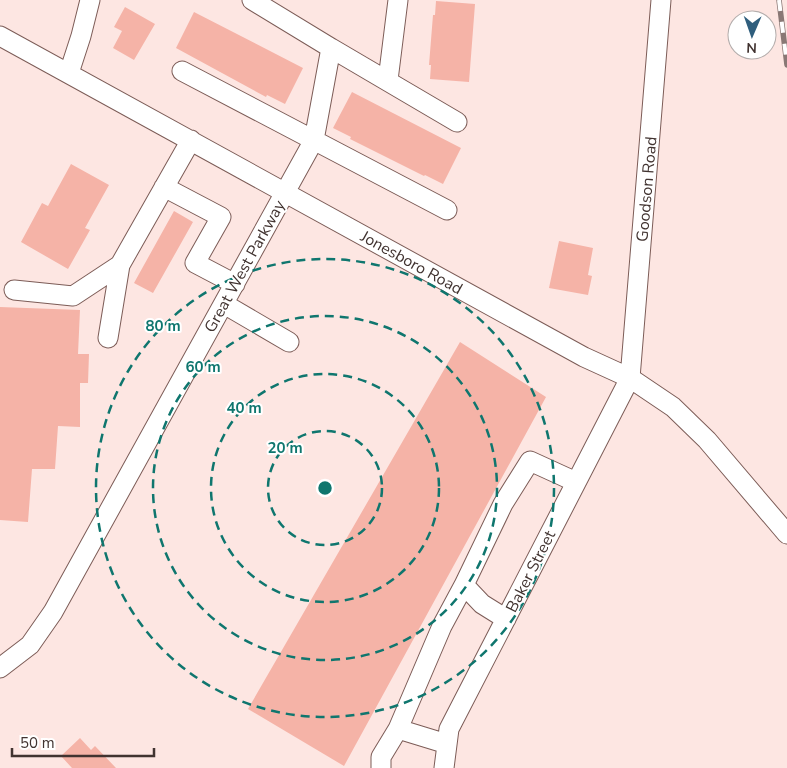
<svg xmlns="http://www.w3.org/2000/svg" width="787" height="768" font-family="'Nunito Sans',sans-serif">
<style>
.building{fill:#f5b3a7}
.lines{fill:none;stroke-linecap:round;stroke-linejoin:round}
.minor-casing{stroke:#7c5c57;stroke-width:21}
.minor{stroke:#fff;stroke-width:19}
.rail-casing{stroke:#897875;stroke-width:5.5}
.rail{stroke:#fff;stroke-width:4;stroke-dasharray:11;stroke-linecap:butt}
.ring{fill:none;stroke:#0f766e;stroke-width:2.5;stroke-dasharray:9 6}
.labels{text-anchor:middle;stroke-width:4;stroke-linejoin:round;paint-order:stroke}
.street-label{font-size:16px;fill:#413330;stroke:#fff}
.centre{fill:#0f766e;stroke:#fff;stroke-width:2.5}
.ring-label{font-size:15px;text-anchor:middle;font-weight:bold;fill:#0f766e;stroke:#fff;stroke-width:4;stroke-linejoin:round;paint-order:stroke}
</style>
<rect width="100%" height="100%" fill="#fde6e2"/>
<path class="building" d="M 436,1 L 475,4 L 469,82 L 430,79 L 431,65 L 429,65 L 433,15 L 435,15 Z
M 125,7 L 155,24 L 134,60 L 113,48 L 122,31 L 114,27 Z
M 194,12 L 303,68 L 285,104 L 267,95 L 266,97 L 176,48 Z
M 352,92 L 461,148 L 443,184 L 425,175 L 424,176 L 350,139 L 351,137 L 333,128 Z
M 71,164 L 109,185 L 85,228 L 90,230 L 68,269 L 21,242 L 42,203 L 48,206 Z
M 174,211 L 193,222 L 153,293 L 134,283 Z
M 559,241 L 593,248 L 588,275 L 592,276 L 588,295 L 549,288 Z
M 0,307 L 80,310 L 78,354 L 89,354 L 88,383 L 80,383 L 80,427 L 58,426 L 55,469 L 32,469 L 28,522 L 0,520 Z
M 460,342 L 546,397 L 344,766 L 248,709 Z
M 80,738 L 91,750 L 95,746 L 116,768 L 72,768 L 61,756 Z"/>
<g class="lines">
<g class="minor-casing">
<path id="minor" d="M 252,0 L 331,48
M 0,36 L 584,357 L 630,378 L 673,407 L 707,440 L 787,534
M 182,71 L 447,210
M 69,73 L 81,36 L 90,0
M 388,80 L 398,0
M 164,187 L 221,217 L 195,263 L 235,284
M 14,290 L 73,296 L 120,265
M 224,304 L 289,342
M 108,338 L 120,265 L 191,140
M 506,619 L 482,604 L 464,585 L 503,504 L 530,461 L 576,482
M 0,668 L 30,645 L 53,612 L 314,140 L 331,48 L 457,122
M 447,744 L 398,729 L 442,626 L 464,585
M 381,768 L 381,757 L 398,729
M 444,768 L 449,729 L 630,378 L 661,0"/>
</g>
<use href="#minor" class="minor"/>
<g class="rail-casing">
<path id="rail" d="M 779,0 L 787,65"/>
</g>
<use href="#rail" class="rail"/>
</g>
<g class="ring">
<circle cx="325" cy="488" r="57"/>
<circle cx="325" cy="488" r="114"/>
<circle cx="325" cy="488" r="172"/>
<circle cx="325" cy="488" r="229"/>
</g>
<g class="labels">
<g class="street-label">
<text transform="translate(646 189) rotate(-85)" y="6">Goodson Road</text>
<text transform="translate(412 262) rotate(29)" y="6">Jonesboro Road</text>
<text transform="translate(244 266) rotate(-61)" y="6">Great West Parkway</text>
<text transform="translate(530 571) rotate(-63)" y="6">Baker Street</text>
</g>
</g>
<circle cx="325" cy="488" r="8" class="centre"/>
<g class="ring-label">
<text x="163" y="331">80 m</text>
<text x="203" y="372">60 m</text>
<text x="244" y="413">40 m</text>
<text x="285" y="453">20 m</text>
</g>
<g transform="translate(752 35) rotate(182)"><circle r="24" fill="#ffffff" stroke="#b3adac"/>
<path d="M0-4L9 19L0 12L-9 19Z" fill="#2f5e7d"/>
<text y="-8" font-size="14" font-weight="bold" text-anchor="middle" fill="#413330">N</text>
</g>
<path d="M12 748v8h142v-8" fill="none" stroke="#413330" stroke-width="2.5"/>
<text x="20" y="748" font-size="15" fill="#413330" stroke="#ffffff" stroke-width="4" paint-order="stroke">50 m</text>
</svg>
